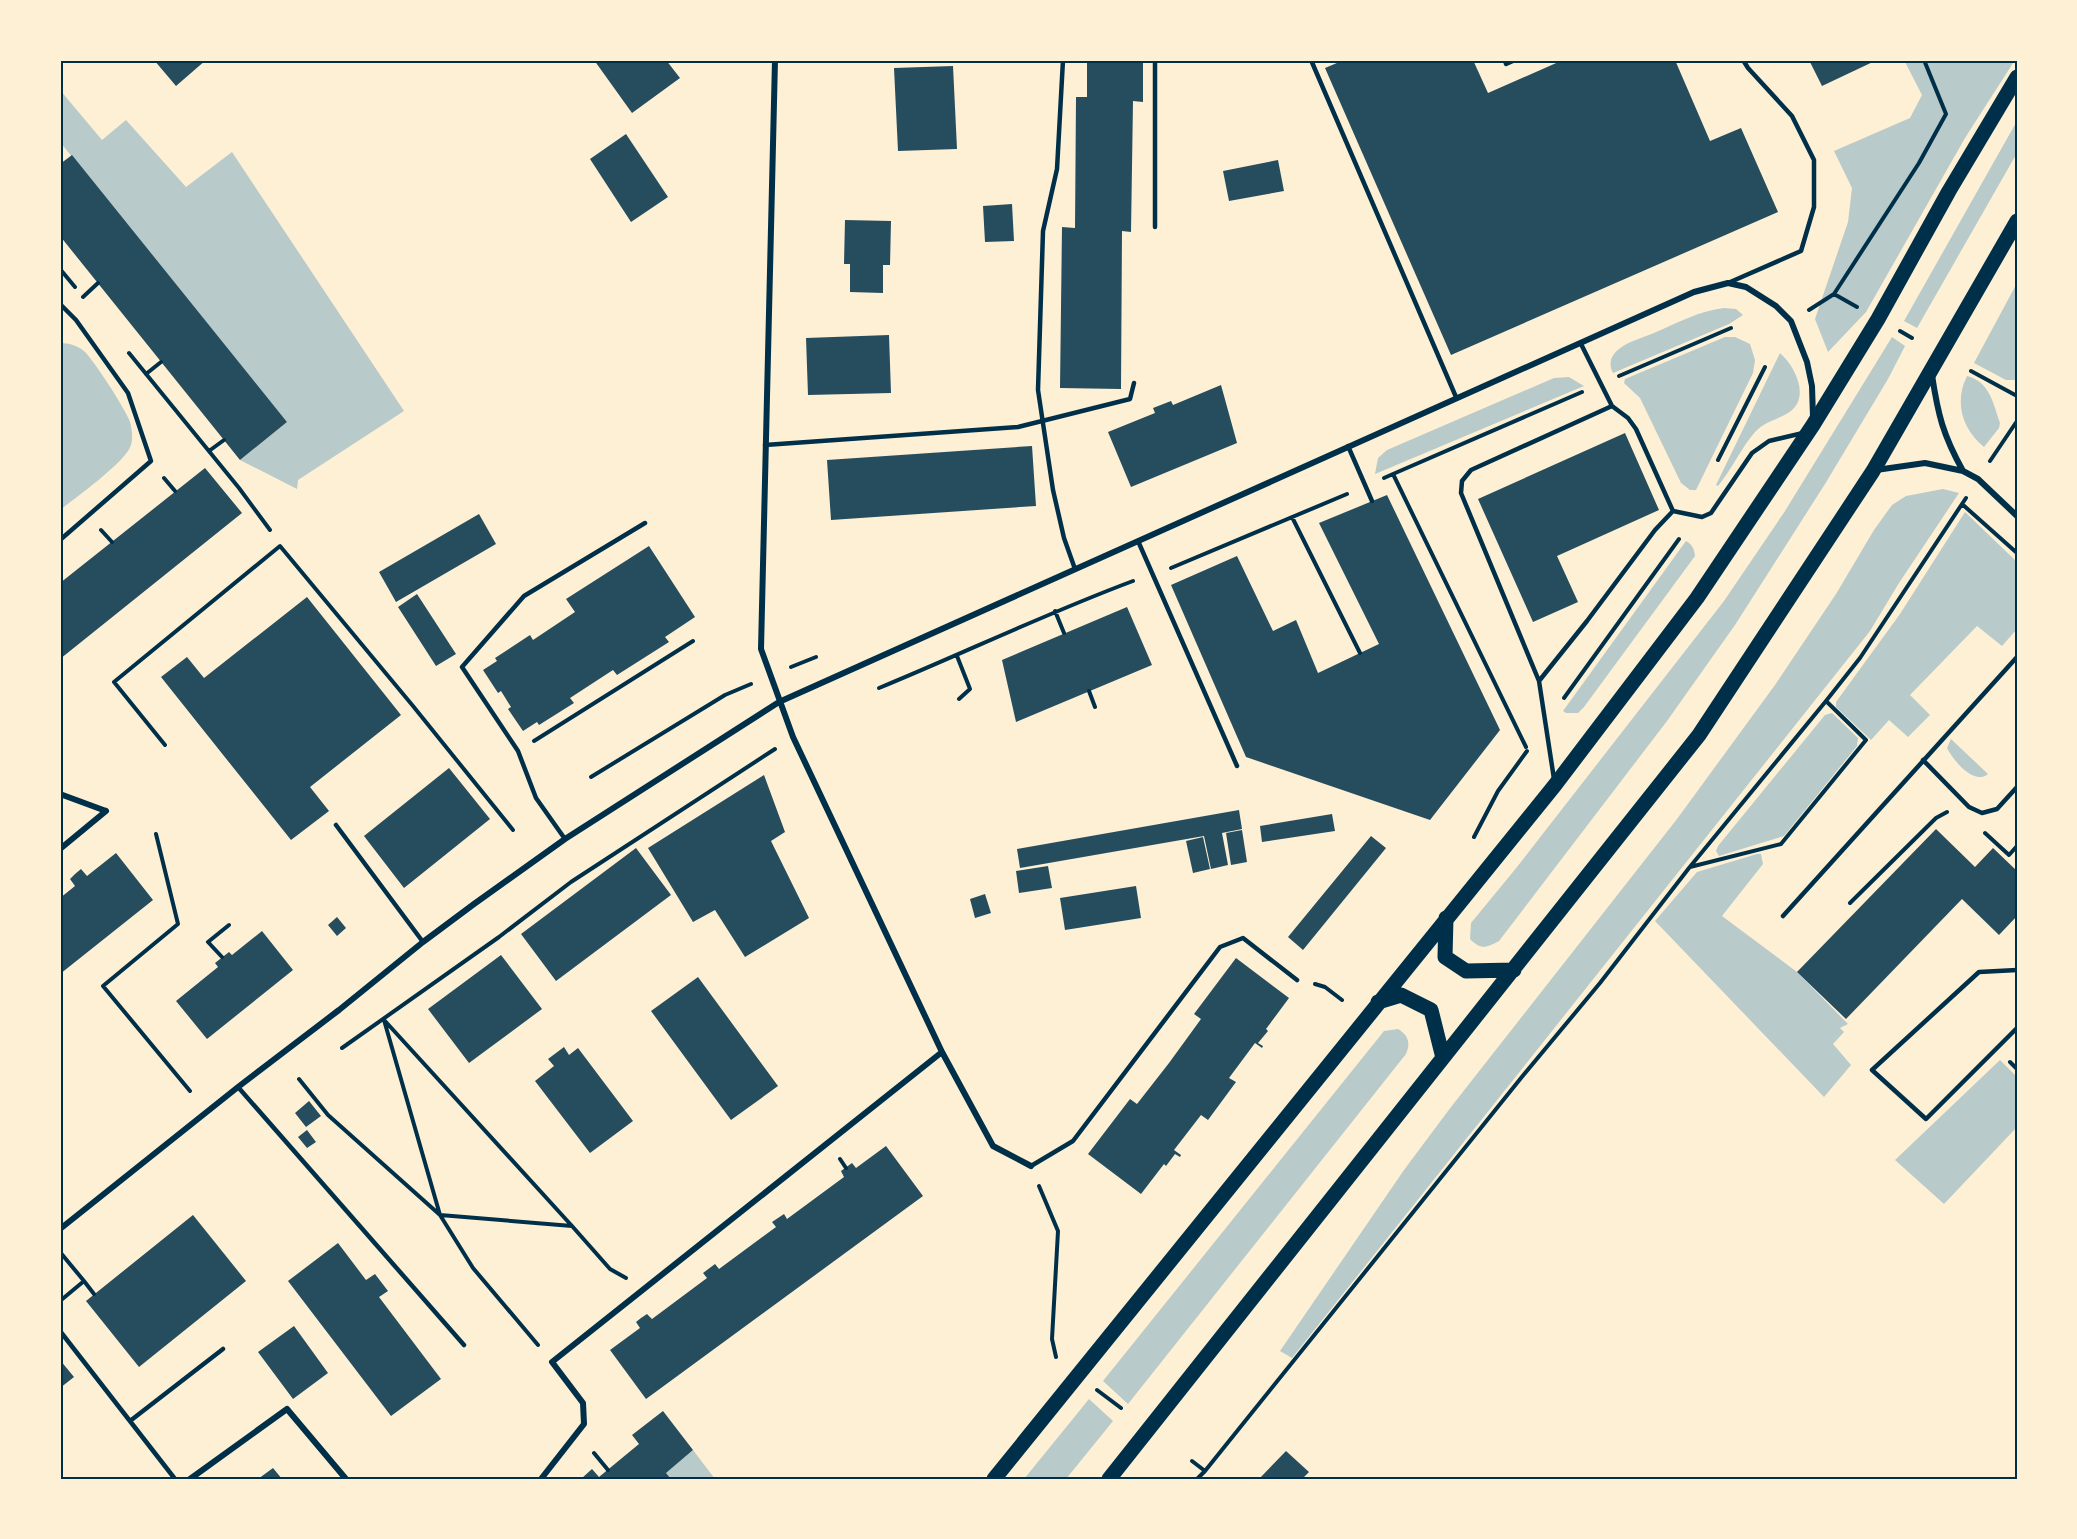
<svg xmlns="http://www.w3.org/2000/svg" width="2077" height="1539" font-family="Lato,sans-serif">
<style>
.green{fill:#b9caca}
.building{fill:#264d5e}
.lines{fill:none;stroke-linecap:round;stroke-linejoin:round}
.path{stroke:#003049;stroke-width:4}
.service{stroke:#003049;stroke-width:4.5}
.minor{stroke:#003049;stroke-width:6}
.primary{stroke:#003049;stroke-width:15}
.neatline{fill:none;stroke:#003049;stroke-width:2}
</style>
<rect width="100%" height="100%" fill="#fdf0d5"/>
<path class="green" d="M 1904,60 L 2015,60 L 1965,138 L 1866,312 L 1828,352 L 1815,319 L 1848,222 L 1852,188 L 1834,151 L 1910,118 L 1922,95 Z
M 60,90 L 102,140 L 126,120 L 186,187 L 232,152 L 404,411 L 298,480 L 297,489 L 240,460 L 287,422 L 60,142 Z
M 2017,121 L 2017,153 L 1917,328 L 1904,321 Z
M 2017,283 L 2017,380 L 2006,380 L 1974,363 Z
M 1724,308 L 1736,309 L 1743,315 L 1729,324 L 1613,373 C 1608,364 1611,355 1619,349 C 1629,341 1642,338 1654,333 C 1677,323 1699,311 1724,308 Z
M 1725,337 L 1735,337 L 1750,344 L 1755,360 L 1753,373 L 1696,490 L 1690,490 L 1681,483 L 1640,398 L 1624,383 L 1625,379 Z
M 1892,337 L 1905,346 L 1888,379 L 1825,484 L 1735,625 L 1667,721 L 1499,941 C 1486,948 1481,950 1470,939 L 1471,923 L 1517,867 L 1724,601 L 1785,511 Z
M 60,343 C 69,343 79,346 85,352 C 95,362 126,410 130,422 C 132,429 133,439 131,445 C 126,462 75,498 60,510 Z
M 1780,353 C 1796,367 1811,399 1788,413 C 1777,420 1765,421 1755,432 C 1741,448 1732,469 1718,486 L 1716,485 Z
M 1967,376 C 1990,382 1993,403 2000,423 L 1999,428 L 1984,447 C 1962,429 1954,402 1967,376 Z
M 1569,377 L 1584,386 L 1375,474 L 1378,458 L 1387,450 L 1554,378 Z
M 1943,489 L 1959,493 L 1899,583 L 1870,631 L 1292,1358 L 1280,1351 L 1404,1170 L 1451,1107 L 1677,819 L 1775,685 L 1836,594 L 1874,530 L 1892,505 L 1906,496 Z
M 1965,512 L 2017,562 L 2017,629 L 2002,646 L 1977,626 L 1910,695 L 1930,715 L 1908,737 L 1889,720 L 1871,740 L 1836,707 L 1836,702 L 1900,614 Z
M 1686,541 C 1693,545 1694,549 1695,556 L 1584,707 L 1578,713 L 1566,713 L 1563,711 Z
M 1832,713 L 1858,738 L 1857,746 L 1784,836 L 1719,856 L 1716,851 L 1718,846 L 1825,715 Z
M 1951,739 L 1988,774 C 1974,786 1953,760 1947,748 Z
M 1757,854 L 1761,854 L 1763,864 L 1722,916 L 1797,972 L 1848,1024 L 1840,1028 L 1844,1032 L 1833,1044 L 1851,1065 L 1824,1097 L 1655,921 L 1697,872 Z
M 1398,1029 C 1408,1035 1411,1043 1406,1054 L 1128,1404 L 1103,1381 L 1384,1031 Z
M 2000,1060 L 2017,1077 L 2017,1127 L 1944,1204 L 1895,1160 Z
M 1089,1399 L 1113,1421 L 1066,1479 L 1024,1479 Z
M 693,1450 L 715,1479 L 671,1479 L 666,1473 Z"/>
<path class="building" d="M 154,60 L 206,60 L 176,86 Z
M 594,60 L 666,60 L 680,78 L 632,113 Z
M 1087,60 L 1143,60 L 1143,102 L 1133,101 L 1131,232 L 1122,231 L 1121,389 L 1060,388 L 1062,227 L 1075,228 L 1076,97 L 1087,97 Z
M 1344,60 L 1473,60 L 1488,93 L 1563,60 L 1675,60 L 1710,141 L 1741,128 L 1778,212 L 1451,355 L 1325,68 Z
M 1809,60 L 1877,60 L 1822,86 Z
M 953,66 L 957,149 L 898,151 L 894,68 Z
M 626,134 L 668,197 L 631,222 L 590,159 Z
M 72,155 L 287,422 L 240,460 L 60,236 L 60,164 Z
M 1278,160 L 1284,191 L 1229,201 L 1223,171 Z
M 1012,204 L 1014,241 L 985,242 L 983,206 Z
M 845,220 L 891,221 L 890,265 L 883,265 L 883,293 L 850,292 L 850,264 L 844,264 Z
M 889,335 L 891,393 L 808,395 L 806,338 Z
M 1221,385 L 1237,443 L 1131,487 L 1108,432 L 1155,413 L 1153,408 L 1171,401 L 1173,405 Z
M 1625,433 L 1659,510 L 1557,556 L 1578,602 L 1533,622 L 1478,499 Z
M 1032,446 L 1036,506 L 831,520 L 827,460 Z
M 205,468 L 242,513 L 60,659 L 60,583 Z
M 1387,495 L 1500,730 L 1430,820 L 1246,757 L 1171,585 L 1237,556 L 1273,631 L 1296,620 L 1318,673 L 1379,644 L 1319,523 Z
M 479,514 L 496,544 L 396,602 L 379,572 Z
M 649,546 L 695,617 L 665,637 L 669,642 L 617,675 L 613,670 L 570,698 L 574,703 L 539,725 L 537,722 L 523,731 L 508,709 L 511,707 L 501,691 L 498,693 L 483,670 L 497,661 L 495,658 L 530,635 L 533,640 L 575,612 L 566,599 Z
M 417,594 L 456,654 L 436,666 L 398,607 Z
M 307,597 L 401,715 L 310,787 L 329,811 L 291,840 L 161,677 L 187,657 L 204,678 Z
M 1127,607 L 1152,665 L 1016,722 L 1002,660 Z
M 449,768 L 490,819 L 404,888 L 364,836 Z
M 764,775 L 785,832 L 771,841 L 809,918 L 745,957 L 715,910 L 693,922 L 648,848 Z
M 1239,810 L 1242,829 L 1222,833 L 1228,865 L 1211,869 L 1204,836 L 1020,868 L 1017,849 Z
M 1332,814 L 1335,831 L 1262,842 L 1260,826 Z
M 1936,829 L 1975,867 L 1993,848 L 2017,871 L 2017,916 L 1999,935 L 1962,899 L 1846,1019 L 1797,972 Z
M 1242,830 L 1247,862 L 1231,865 L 1226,833 Z
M 1371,836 L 1386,848 L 1303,950 L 1288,937 Z
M 1203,837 L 1210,869 L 1193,873 L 1186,841 Z
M 636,848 L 671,895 L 556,981 L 521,934 Z
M 116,853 L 153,900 L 60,974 L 60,898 L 75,886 L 70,879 L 75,874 L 81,869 L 87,876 Z
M 1048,866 L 1052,888 L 1019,893 L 1016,871 Z
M 1136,886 L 1141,918 L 1065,930 L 1060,898 Z
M 985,894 L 991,913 L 975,918 L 970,899 Z
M 337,917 L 346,928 L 337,936 L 328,925 Z
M 262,931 L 293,970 L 207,1039 L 176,1001 L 218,967 L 215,963 L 229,952 L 232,955 Z
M 501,955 L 542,1009 L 469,1063 L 428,1009 Z
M 1236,958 L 1289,998 L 1266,1029 L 1268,1031 L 1258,1043 L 1263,1046 L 1262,1048 L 1255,1043 L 1229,1078 L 1236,1082 L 1208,1120 L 1201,1115 L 1174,1150 L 1181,1155 L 1180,1157 L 1175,1154 L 1166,1166 L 1164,1164 L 1141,1194 L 1088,1154 L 1130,1099 L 1137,1104 L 1169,1063 L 1201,1019 L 1194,1014 Z
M 698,977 L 778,1086 L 731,1120 L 651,1011 Z
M 564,1047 L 569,1055 L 578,1048 L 633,1121 L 590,1153 L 535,1081 L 554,1066 L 548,1059 Z
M 309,1101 L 321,1116 L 306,1127 L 295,1113 Z
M 307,1130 L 316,1142 L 307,1148 L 298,1137 Z
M 886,1146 L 923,1196 L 646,1399 L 610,1350 L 640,1328 L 636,1322 L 641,1318 L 647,1314 L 652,1319 L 707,1278 L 703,1273 L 715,1264 L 719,1269 L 776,1227 L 772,1222 L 784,1214 L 787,1219 L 844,1177 L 841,1171 L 852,1163 L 856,1168 Z
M 193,1215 L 246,1281 L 139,1367 L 86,1301 Z
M 338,1243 L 366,1280 L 375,1274 L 388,1291 L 379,1297 L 441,1379 L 391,1416 L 288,1281 Z
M 294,1326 L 328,1373 L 293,1399 L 258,1352 Z
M 60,1360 L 74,1377 L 60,1388 Z
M 663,1411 L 693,1450 L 666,1473 L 671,1479 L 583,1479 L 582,1478 L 592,1469 L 599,1477 L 639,1444 L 632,1435 Z
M 1286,1451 L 1309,1472 L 1302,1479 L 1259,1479 Z
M 273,1468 L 282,1479 L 258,1479 Z"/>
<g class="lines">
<path class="path" d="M 60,269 L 75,287
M 1834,294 L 1919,163 L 1946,114 L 1924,60
M 83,297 L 98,283
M 1809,310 L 1834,294 L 1857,307
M 1900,331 L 1912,338
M 129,353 L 239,488 L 270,530
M 1971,371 L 2017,396
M 146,374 L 161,362
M 1619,376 L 1731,328
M 209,451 L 224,440
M 1718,460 L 1765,367
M 1990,461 L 2017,421
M 1393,474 L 1582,392
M 164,478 L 175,491
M 1384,478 L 1393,474 L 1526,747
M 1962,504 L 2017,553
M 1292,517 L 1360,653
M 101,530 L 112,542
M 1171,568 L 1347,494
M 1055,611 L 1064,633
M 957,656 L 970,689 L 959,699
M 791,667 L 816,657
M 879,688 C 964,653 1047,613 1133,581
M 1089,691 L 1095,707
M 1564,698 L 1679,539
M 534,741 L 693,641
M 165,745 L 114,682 L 280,546 L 413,706 L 513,830
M 591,777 L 725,695 L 751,684
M 1985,833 L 2009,855 L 2017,846
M 156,834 L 178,924 L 103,986 L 190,1091
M 1474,837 L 1498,791 L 1527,751
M 1690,867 L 1781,844 L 1866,740 L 1826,701
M 1850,903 L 1936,818 L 1947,812
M 222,957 L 208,942 L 229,925
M 1315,984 L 1325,987 L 1342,1000
M 384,1020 L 440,1215 L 473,1268 L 538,1345
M 385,1021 L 572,1226
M 342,1048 L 499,937 L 571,882 L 775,749
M 2010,1062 L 2017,1069
M 299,1079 L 328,1115 L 440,1215 L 572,1226 L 610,1269 L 626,1278
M 840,1159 L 846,1168
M 1039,1186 L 1058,1231 L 1052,1339 L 1056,1357
M 60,1252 L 84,1281 L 60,1301
M 84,1281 L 94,1294
M 1097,1390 L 1121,1408
M 594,1453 L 608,1470
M 1192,1461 L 1205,1471 L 1521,1078 L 1600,983 L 1689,868 L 1826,701 L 1860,658 L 1966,498
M 1197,1479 L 1205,1471"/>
<path class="service" d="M 1063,60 L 1057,169 L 1043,231 L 1038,390 L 1053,490 L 1064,538 L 1075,569
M 1311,60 L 1456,397
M 1505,60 L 1506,64 L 1515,60
M 1155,227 L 1155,60
M 1728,283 L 1801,251 L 1814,207 L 1814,160 L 1792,116 L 1748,68 L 1743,60
M 60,304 L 76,320 L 128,393 L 151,461 L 60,540
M 1581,344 L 1612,406 L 1628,418 L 1636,429 L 1673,511
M 765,445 L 1018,427 L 1130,399 L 1134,383
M 1348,446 L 1372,501
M 1138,541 L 1237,766
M 1539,681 L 1461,493 L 1462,481 L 1471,470 L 1612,406
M 1923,760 L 1969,807 L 1982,813 L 1997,809 L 2017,787
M 1554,779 L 1539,681 L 1587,621 L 1655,530 L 1673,511 L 1702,517 L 1711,513 L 1752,453 L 1769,441 L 1803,433
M 336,825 L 423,942
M 565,839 L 536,798 L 518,751 L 462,667 L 524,596 L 645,523
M 1783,916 L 2017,657
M 2017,970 L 1979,972 L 1872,1070 L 1926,1119 L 2017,1028
M 238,1087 L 464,1345
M 1031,1166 L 1073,1141 L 1220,947 L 1243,938 L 1297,980
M 60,1331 L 175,1479
M 130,1421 L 223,1349"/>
<path class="minor" d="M 775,60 L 761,649 L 793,737 L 942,1052
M 1932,375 C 1938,415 1943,435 1963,471
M 1876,470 L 1925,463 L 1963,471 L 1978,479 L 2017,516
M 60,794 L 106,811
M 60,849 L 106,811
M 60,1229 L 238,1087 L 339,1010 L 423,942 L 474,904 L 565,839 L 779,702 L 1694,292 L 1728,283 L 1746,287 L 1776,306 L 1791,321 L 1807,362 L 1812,386 L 1813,417
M 190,1479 L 287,1409 L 346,1479
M 541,1479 L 584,1424 L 583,1403 L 552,1362 L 942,1052 L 993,1146 L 1031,1166"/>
<path class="primary" d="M 1446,918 L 1445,957 L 1466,971 L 1514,970
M 1378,1002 L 1401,995 L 1431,1010 L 1443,1058
M 994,1479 L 1555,785 L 1697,598 L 1813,425 L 1878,319 L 1949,191 L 2017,77
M 1109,1479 L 1699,735 L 1873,471 L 2017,221"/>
</g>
<rect width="2077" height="1539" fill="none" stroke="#fdf0d5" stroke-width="123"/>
<rect x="62" y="62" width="1954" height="1416" class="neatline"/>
</svg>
